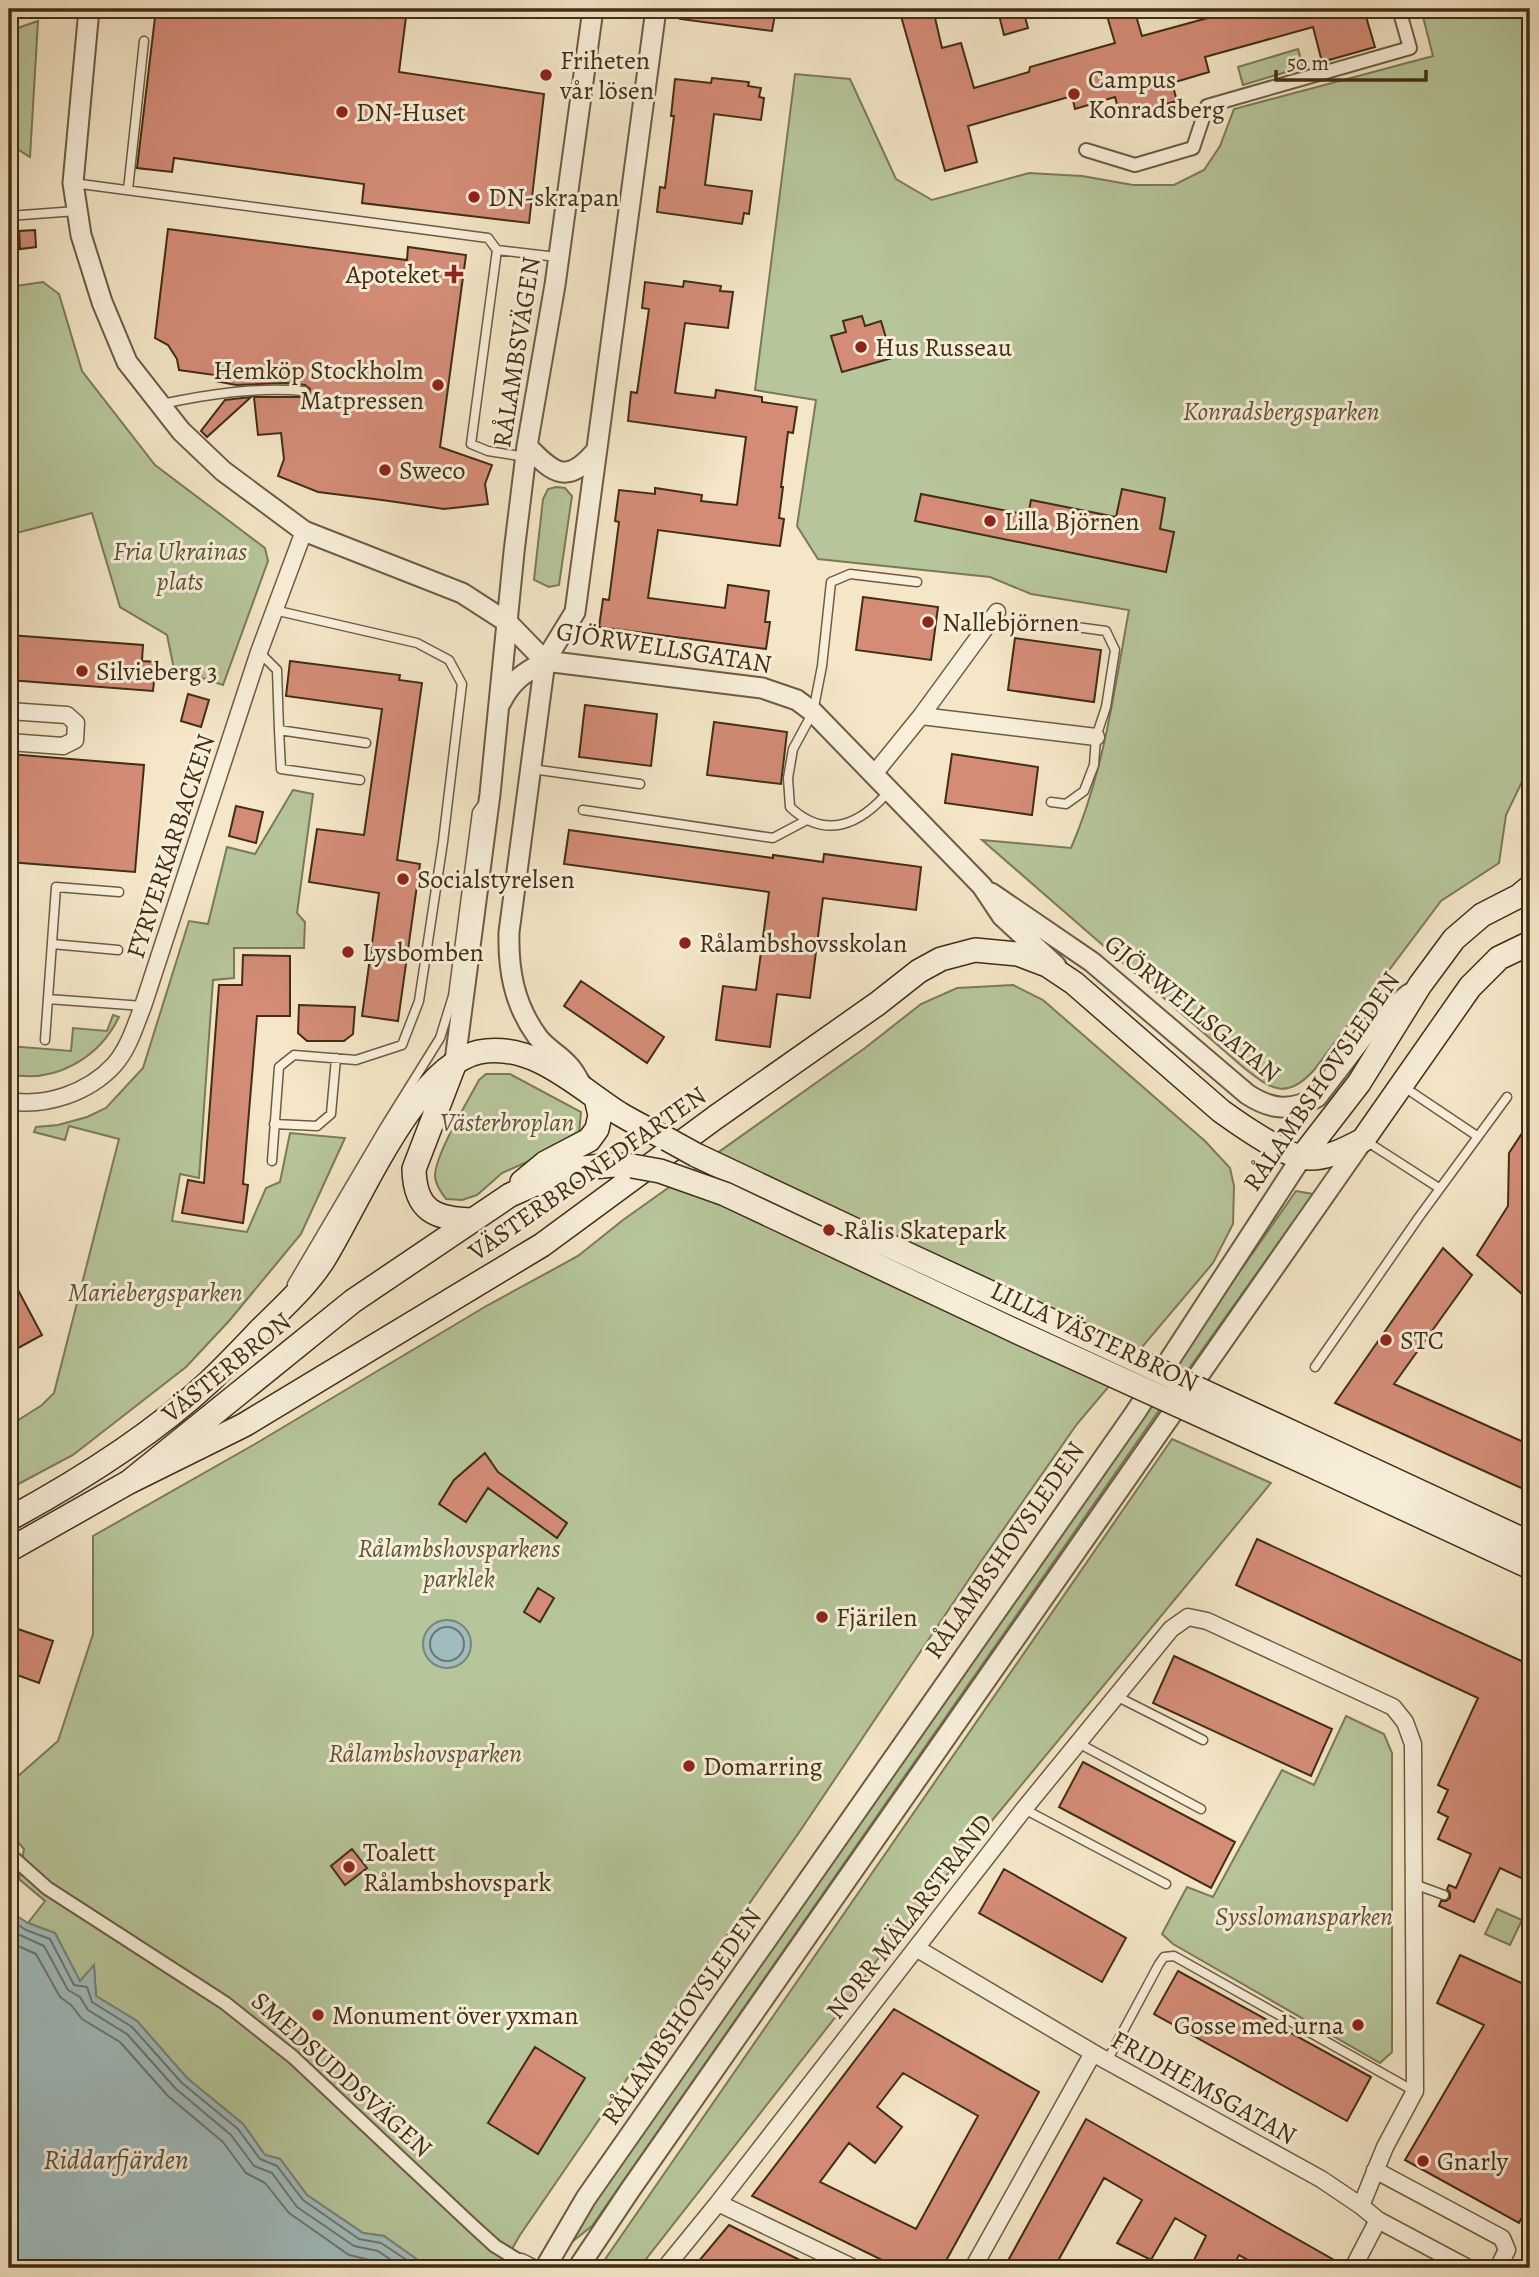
<svg xmlns="http://www.w3.org/2000/svg" width="1539" height="2277" font-family="Alegreya,serif">
<style>
.green{fill:#b6c69a;stroke:#7b7a58;stroke-width:2}
.water{fill:#9fbdbf;stroke:#79847b;stroke-width:2}
.lines{fill:none;stroke-linecap:round;stroke-linejoin:round}
.shore{stroke:#70766a;stroke-width:2}
.building{fill:#d48c77;stroke:#402e15;stroke-width:2;fill-rule:evenodd}
.service-casing{stroke:#6d5c42;stroke-width:11}
.pedestrian-casing{stroke:#6d5c42;stroke-width:16}
.minor-casing{stroke:#6d5c42;stroke-width:19}
.tertiary-casing{stroke:#6d5c42;stroke-width:23}
.secondary-casing{stroke:#402e15;stroke-width:26}
.service{stroke:#f8efdb;stroke-width:8}
.pedestrian{stroke:#f8efdb;stroke-width:12}
.minor{stroke:#f8efdb;stroke-width:16}
.tertiary{stroke:#f8efdb;stroke-width:19}
.secondary{stroke:#f8efdb;stroke-width:23}
.secondary-bridge-casing{stroke:#402e15;stroke-width:26;stroke-linecap:butt}
.secondary-bridge{stroke:#f8efdb;stroke-width:23}
.poi-dot{fill:#8f2418;stroke:#f8efdb;stroke-width:2.5}
.labels{text-anchor:middle;stroke-width:6;stroke-linejoin:round;paint-order:stroke}
.poi-label{font-size:26px;fill:#402e15;stroke:#f8efdb;text-anchor:start}
.street-label{font-size:26px;fill:#402e15;stroke:#f8efdb}
.park-label{font-size:26px;font-style:italic;fill:#5e5436;stroke:#f8efdb}
.water-label{font-size:28px;font-style:italic;fill:#585240;stroke:#f8efdb}
</style>
<rect width="100%" height="100%" fill="#f4e6c7"/>
<filter id="stains"><feTurbulence type="fractalNoise" baseFrequency=".00286" numOctaves="4"/><feColorMatrix values="0 0 0 0 .2 0 0 0 0 .09 0 0 0 0 .02 0 0 0 .5 -.17"/></filter>
<radialGradient id="worn" r=".72"><stop offset=".6" stop-color="#630" stop-opacity="0"/><stop offset="1" stop-color="#630" stop-opacity=".3"/></radialGradient>
<path class="green" d="M 1421,9 L 1530,9 L 1530,765 L 1506,815 L 1499,863 L 1441,901 L 1314,1070 C 1287,1100 1272,1090 1244,1068 L 982,840 L 1071,848 C 1104,772 1114,691 1129,610 L 1031,594 L 990,577 L 818,559 L 797,526 L 816,400 L 755,390 L 795,74 L 850,79 L 896,179 L 932,200 L 1029,173 L 1082,176 L 1133,185 L 1174,185 L 1204,170 L 1220,146 L 1234,109 L 1433,56 Z
M 38,21 L 30,157 L 9,144 L 9,31 Z
M 1298,49 L 1303,67 L 1243,85 L 1238,67 Z
M 43,282 L 59,294 L 82,371 L 155,465 L 265,548 L 268,561 L 223,685 L 174,669 L 167,635 L 120,607 L 92,513 L 9,535 L 9,287 Z
M 556,487 L 565,488 L 572,496 L 559,585 L 549,587 L 534,580 L 543,499 L 548,489 Z
M 293,790 L 313,794 L 297,913 L 305,922 L 304,948 L 234,948 L 234,978 L 213,980 L 199,1178 L 180,1174 L 172,1221 L 247,1232 L 266,1188 L 280,1182 L 290,1133 L 345,1138 L 301,1234 L 229,1321 L 186,1367 L 73,1455 L 9,1489 L 9,1426 L 42,1405 L 54,1393 L 119,1139 L 69,1126 L 65,1140 L 34,1132 L 36,1127 L 58,1125 L 87,1117 L 106,1108 L 143,1068 L 189,921 L 208,924 L 227,847 L 255,854 Z
M 1013,985 L 1043,1000 L 1205,1141 L 1230,1168 L 1234,1186 L 1233,1224 L 1213,1263 L 1077,1424 L 982,1560 L 800,1831 L 653,2041 L 520,2235 L 501,2268 L 429,2268 L 384,2236 L 363,2233 L 307,2195 L 280,2159 L 265,2155 L 243,2124 L 187,2078 L 137,2021 L 96,1996 L 94,1966 L 80,1982 L 55,1933 L 28,1923 L 45,1901 L 19,1879 L 24,1849 L 9,1832 L 9,1784 L 58,1741 L 93,1634 L 93,1536 L 255,1444 L 488,1305 L 578,1256 L 623,1220 L 865,1048 L 921,1004 L 957,988 Z
M 113,1015 L 119,1017 C 99,1058 55,1084 9,1074 L 9,1046 L 71,1051 L 73,1028 L 107,1031 Z
M 486,1074 L 510,1074 L 581,1112 L 579,1134 L 545,1154 L 502,1173 L 477,1195 L 462,1200 L 446,1199 C 441,1192 435,1184 435,1175 C 436,1153 468,1101 479,1080 Z
M 1296,1191 L 1313,1194 L 1153,1419 L 592,2226 L 568,2245 L 580,2217 Z
M 1172,1439 L 1271,1483 L 880,1956 L 837,2015 L 639,2268 L 599,2268 Z
M 1346,1716 L 1384,1734 L 1392,1753 L 1392,2052 L 1380,2063 L 1173,1944 L 1162,1934 L 1187,1887 L 1213,1897 L 1282,1770 L 1314,1785 Z
M 1497,1909 L 1522,1920 L 1510,1945 L 1485,1934 Z"/>
<path class="water" d="M423 1644a24 24 0 1 1 48 0a24 24 0 1 1-48 0Z
M 9,1911 L 28,1923 L 55,1933 L 80,1981 L 94,1965 L 96,1996 L 137,2021 L 187,2078 L 243,2124 L 265,2155 L 280,2159 L 307,2195 L 363,2233 L 384,2236 L 429,2268 L 9,2268 Z"/>
<g class="lines">
<path class="shore" d="M430 1644a17 17 0 1 1 34 0a17 17 0 1 1-34 0Z
M 9,1919 L 26,1930 L 50,1939 L 74,1985 L 87,1987 L 92,2002 L 132,2027 L 182,2083 L 238,2129 L 260,2159 L 277,2166 L 303,2200 L 359,2239 L 381,2243 L 419,2268
M 9,1930 L 44,1946 L 68,1990 L 80,1997 L 88,2010 L 127,2034 L 176,2089 L 231,2135 L 254,2166 L 272,2173 L 297,2207 L 354,2246 L 378,2251 L 403,2268
M 9,1942 L 36,1954 L 60,1997 L 71,2005 L 82,2019 L 120,2042 L 168,2096 L 223,2142 L 246,2173 L 265,2183 L 289,2213 L 349,2255 L 374,2261 L 385,2268"/>
</g>
<path class="building" d="M 156,9 L 407,9 L 399,72 L 544,94 L 529,223 L 362,203 L 364,184 L 174,158 L 172,172 L 137,168 Z
M 681,9 L 776,9 L 772,31 L 680,19 Z
M 899,9 L 933,9 L 942,48 L 961,43 L 974,88 L 1029,72 L 1030,67 L 1115,43 L 1105,9 L 1134,9 L 1142,36 L 1233,11 L 1232,9 L 1342,9 L 1345,15 L 1364,10 L 1375,47 L 1322,62 L 1313,27 L 1205,57 L 1209,72 L 1172,83 L 1177,101 L 1120,116 L 1115,97 L 1075,109 L 1072,96 L 968,126 L 977,162 L 945,171 Z
M 1006,9 L 1023,9 L 1028,28 L 1004,35 L 998,11 Z
M 712,78 L 749,82 L 748,86 L 761,88 L 759,97 L 764,98 L 761,120 L 714,114 L 705,185 L 752,191 L 749,214 L 744,213 L 742,224 L 657,212 L 660,187 L 665,188 L 674,116 L 671,116 L 675,79 L 711,83 Z
M 168,229 L 407,260 L 408,247 L 466,255 L 440,447 L 492,465 L 485,484 L 488,504 L 444,509 L 382,500 L 318,492 L 278,476 L 284,459 L 281,433 L 258,435 L 254,397 L 304,397 L 309,395 L 310,389 L 305,385 L 286,383 L 236,385 L 215,381 L 215,375 L 179,370 L 177,359 L 168,345 L 155,338 Z
M 35,230 L 36,247 L 20,249 L 19,231 Z
M 684,281 L 721,286 L 720,291 L 733,292 L 728,328 L 685,323 L 675,393 L 715,398 L 716,390 L 762,397 L 762,402 L 797,407 L 793,433 L 788,432 L 781,487 L 783,487 L 779,518 L 784,519 L 780,546 L 658,530 L 648,598 L 725,608 L 728,585 L 769,591 L 765,622 L 770,622 L 766,649 L 599,627 L 603,599 L 609,600 L 619,522 L 615,521 L 619,490 L 655,494 L 655,488 L 702,495 L 701,501 L 737,505 L 746,437 L 628,421 L 631,392 L 637,393 L 649,309 L 642,308 L 645,282 L 683,287 Z
M 862,316 L 865,326 L 881,321 L 892,358 L 842,372 L 831,336 L 846,332 L 843,321 Z
M 251,397 L 207,437 L 201,431 L 225,400 Z
M 1122,489 L 1165,498 L 1160,529 L 1174,532 L 1166,572 L 915,521 L 921,494 L 1028,515 L 1031,500 L 1116,517 Z
M 863,597 L 938,607 L 931,660 L 856,650 Z
M 9,635 L 143,645 L 142,661 L 156,662 L 153,691 L 9,680 Z
M 1015,638 L 1101,650 L 1094,702 L 1008,690 Z
M 290,661 L 400,675 L 399,680 L 422,683 L 397,860 L 420,864 L 398,1021 L 362,1016 L 379,893 L 309,882 L 317,829 L 364,835 L 382,709 L 286,696 Z
M 188,694 L 209,700 L 201,727 L 181,721 Z
M 585,705 L 657,714 L 651,766 L 579,757 Z
M 714,722 L 787,732 L 781,784 L 707,775 Z
M 9,754 L 144,765 L 135,872 L 9,862 Z
M 952,754 L 1038,767 L 1032,815 L 945,803 Z
M 236,806 L 263,812 L 256,843 L 229,836 Z
M 569,830 L 773,858 L 773,855 L 823,862 L 824,854 L 921,867 L 916,910 L 823,898 L 810,998 L 777,994 L 770,1047 L 716,1040 L 723,986 L 756,990 L 769,892 L 564,864 Z
M 243,955 L 290,956 L 290,1016 L 257,1016 L 243,1184 L 248,1185 L 243,1223 L 182,1213 L 188,1180 L 204,1183 L 219,985 L 242,985 Z
M 581,981 L 664,1037 L 647,1063 L 564,1006 Z
M 299,1005 L 355,1007 L 353,1034 L 344,1041 L 307,1041 L 298,1033 Z
M 1530,1121 L 1530,1301 L 1477,1255 L 1508,1206 L 1509,1153 Z
M 1443,1248 L 1472,1275 L 1394,1384 L 1530,1445 L 1530,1492 L 1335,1403 Z
M 9,1273 L 42,1335 L 9,1353 Z
M 485,1453 L 498,1472 L 567,1523 L 557,1538 L 488,1488 L 466,1522 L 439,1504 L 454,1480 Z
M 1257,1539 L 1530,1665 L 1530,1882 L 1500,1868 L 1474,1922 L 1439,1906 L 1441,1901 L 1446,1901 L 1450,1898 L 1450,1893 L 1447,1889 L 1449,1885 L 1456,1888 L 1471,1854 L 1438,1839 L 1448,1817 L 1438,1812 L 1448,1790 L 1438,1785 L 1478,1698 L 1236,1585 Z
M 538,1588 L 554,1598 L 540,1622 L 524,1612 Z
M 9,1626 L 53,1641 L 39,1683 L 9,1672 Z
M 1174,1656 L 1332,1729 L 1311,1776 L 1153,1703 Z
M 1083,1762 L 1235,1842 L 1211,1888 L 1059,1807 Z
M 352,1849 L 367,1868 L 345,1885 L 331,1866 Z
M 1004,1869 L 1126,1938 L 1102,1982 L 979,1913 Z
M 1460,1955 L 1530,1987 L 1530,2202 L 1519,2223 L 1405,2160 L 1484,2025 L 1437,2003 Z
M 1178,1971 L 1371,2077 L 1347,2121 L 1154,2014 Z
M 894,2009 L 1039,2092 L 942,2268 L 898,2268 L 752,2196 ZM 903,2073 L 978,2116 L 916,2229 L 820,2182 L 849,2143 L 875,2163 L 902,2127 L 877,2107 Z
M 535,2047 L 585,2078 L 538,2154 L 488,2123 Z
M 1086,2119 L 1343,2265 L 1343,2268 L 1263,2268 L 1239,2255 L 1232,2268 L 1190,2268 L 1206,2236 L 1175,2218 L 1151,2260 L 1117,2243 L 1142,2200 L 1104,2178 L 1054,2268 L 1004,2268 Z
M 729,2225 L 757,2239 L 816,2268 L 693,2268 Z"/>
<g class="lines">
<g class="service-casing">
<path id="service" d="M 73,183 L 488,238 L 497,250 L 557,257
M 128,190 L 144,41
M 9,216 L 76,211
M 497,250 L 471,444 L 488,451 L 526,457
M 9,258 L 10,216
M 162,404 C 209,394 255,387 304,391
M 259,652 L 277,670 L 279,730 L 366,743
M 279,730 L 281,769 L 360,780
M 532,769 L 640,784
M 889,791 C 861,824 826,841 790,807 L 788,778 L 793,749 L 813,712 L 822,666 L 831,582 L 850,574 L 917,582
M 1051,802 L 1066,804 L 1084,791 L 1094,765 L 1096,737 L 1106,707 L 1115,650 L 1106,631 L 1054,624
M 583,810 L 773,838 L 805,821
M 52,944 L 118,950
M 48,999 L 143,1006
M 45,1040 L 56,887 L 119,892
M 1404,1087 L 1477,1136
M 274,1124 L 317,1126 L 331,1114 L 336,1058
M 1366,1141 L 1439,1188
M 272,1161 L 279,1067 L 294,1055 L 356,1060 L 402,1045 L 419,1001 L 443,842 L 462,684 L 449,660 L 417,643 L 274,610
M 292,1284 L 384,1128 L 440,1038 L 453,996 L 477,812 L 482,805
M 1315,1367 L 1419,1217 L 1507,1097
M 1116,1696 L 1203,1740
M 1078,1743 L 1201,1809
M 1024,1809 L 1166,1884
M 1414,1884 L 1444,1895
M 1107,2061 L 1159,1964 L 1164,1957 L 1174,1956 L 1414,2091"/>
</g>
<g class="pedestrian-casing">
<path id="pedestrian" d="M 1086,150 L 1135,165 L 1193,148 L 1207,106 L 1410,48 L 1399,9
M 9,1854 L 47,1888 L 225,2003 L 293,2057 L 473,2226 L 495,2246 L 521,2262"/>
</g>
<g class="minor-casing">
<path id="minor" d="M 9,711 L 67,715 L 76,723 L 75,740 L 63,746 L 9,742
M 921,716 L 1096,737
M 874,774 L 921,716 L 997,612
M 9,1101 C 46,1107 88,1093 114,1065 C 129,1048 135,1026 143,1006 L 259,652 L 304,531
M 916,1948 L 1107,2061 L 1321,2179 L 1361,2206 L 1378,2220 L 1468,2268
M 1375,2170 L 1502,2238 L 1507,2250 L 1498,2268
M 718,2203 L 854,2268
M 521,2262 L 533,2268
M 665,2268 L 718,2203 L 1024,1809 L 1171,1629 L 1188,1617 L 1207,1621 L 1393,1707 L 1405,1722 L 1413,1744 L 1415,2091 L 1385,2147 L 1361,2206
M 973,2268 L 1093,2053
M 1353,2268 L 1378,2220"/>
</g>
<g class="tertiary-casing">
<path id="tertiary" d="M 89,9 L 73,183 L 81,235 L 102,302 L 127,362 L 181,431 L 223,471 L 304,531 L 462,593 L 507,622 L 545,661 L 762,688 L 797,700 L 813,712 L 982,886 L 1002,916 L 1056,966
M 527,446 C 554,474 567,485 596,451
M 501,702 C 512,680 524,673 545,661
M 991,893 L 1092,962 L 1247,1094 C 1271,1110 1292,1112 1317,1097 L 1370,1028 L 1409,994
M 455,1061 L 490,794 L 514,552 L 527,446 L 555,285 L 593,9
M 581,1084 C 577,1078 574,1071 569,1066 C 560,1055 545,1048 537,1036 C 514,1004 508,970 509,932 L 545,661 L 575,612 L 656,9
M 545,2268 L 586,2198 L 1135,1413 L 1301,1158
M 578,2268 L 630,2190 L 1363,1140"/>
</g>
<g class="secondary-casing">
<path id="secondary" d="M 454,1065 L 414,1169 C 415,1211 435,1219 473,1220
M 696,1155 L 855,1230
M 1301,1158 L 1359,1083 L 1420,985 L 1454,939 L 1482,915 L 1519,896 L 1530,887
M 522,1182 L 545,1163 L 589,1140 L 597,1129 L 600,1115 L 596,1098
M 1328,1449 L 1530,1543
M 1319,1469 L 1530,1567
M 129,1482 L 244,1425 L 542,1245 L 716,1117 L 877,1004 L 919,971 L 941,959 L 975,950 L 1018,954 L 1047,965 L 1074,983 L 1221,1111 C 1239,1124 1281,1153 1301,1157 C 1322,1162 1346,1149 1363,1140 L 1470,987 L 1499,958 L 1530,943
M 9,1519 C 79,1481 150,1437 209,1382 C 227,1365 244,1347 261,1329 C 283,1307 307,1286 324,1259 C 358,1205 414,1066 479,1052 C 533,1041 579,1088 620,1114 C 635,1123 651,1131 667,1139
M 9,1550 L 129,1482 L 353,1301 L 510,1195 L 558,1174 L 583,1168 L 613,1165 L 632,1166"/>
</g>
<use href="#service" class="service"/>
<use href="#pedestrian" class="pedestrian"/>
<use href="#minor" class="minor"/>
<use href="#tertiary" class="tertiary"/>
<use href="#secondary" class="secondary"/>
<g class="secondary-bridge-casing">
<path id="secondary-bridge" d="M 667,1139 L 696,1155
M 632,1166 L 660,1171 L 725,1194 L 1022,1334 L 1319,1469
M 855,1230 L 1328,1449"/>
</g>
<use href="#secondary-bridge" class="secondary-bridge"/>
</g>
<g class="poi-dot">
<circle cx="546" cy="75" r="7"/>
<circle cx="1074" cy="94" r="7"/>
<circle cx="342" cy="112" r="7"/>
<circle cx="474" cy="197" r="7"/>
<path d="M450.5 263.5h7v7h7v7h-7v7h-7v-7h-7v-7h7z"/>
<circle cx="861" cy="347" r="7"/>
<circle cx="438" cy="385" r="7"/>
<circle cx="385" cy="470" r="7"/>
<circle cx="990" cy="521" r="7"/>
<circle cx="928" cy="622" r="7"/>
<circle cx="82" cy="671" r="7"/>
<circle cx="403" cy="879" r="7"/>
<circle cx="685" cy="943" r="7"/>
<circle cx="348" cy="952" r="7"/>
<circle cx="829" cy="1230" r="7"/>
<circle cx="1386" cy="1340" r="7"/>
<circle cx="822" cy="1617" r="7"/>
<circle cx="689" cy="1766" r="7"/>
<circle cx="349" cy="1867" r="7"/>
<circle cx="318" cy="2015" r="7"/>
<circle cx="1358" cy="2025" r="7"/>
<circle cx="1423" cy="2161" r="7"/>
</g>
<g class="labels">
<g class="poi-label">
<text x="560" y="69">Friheten<tspan x="560" dy="30">vår lösen</tspan></text>
<text x="1088" y="88">Campus<tspan x="1088" dy="30">Konradsberg</tspan></text>
<text x="356" y="121">DN-Huset</text>
<text x="488" y="206">DN-skrapan</text>
<text x="440" y="283" text-anchor="end">Apoteket</text>
<text x="875" y="356">Hus Russeau</text>
<text x="424" y="379" text-anchor="end">Hemköp Stockholm<tspan x="424" dy="30">Matpressen</tspan></text>
<text x="399" y="479">Sweco</text>
<text x="1004" y="530">Lilla Björnen</text>
<text x="942" y="631">Nallebjörnen</text>
<text x="96" y="680">Silvieberg 3</text>
<text x="417" y="888">Socialstyrelsen</text>
<text x="699" y="952">Rålambshovsskolan</text>
<text x="362" y="961">Lysbomben</text>
<text x="843" y="1239">Rålis Skatepark</text>
<text x="1400" y="1349">STC</text>
<text x="836" y="1626">Fjärilen</text>
<text x="703" y="1775">Domarring</text>
<text x="363" y="1861">Toalett<tspan x="363" dy="30">Rålambshovspark</tspan></text>
<text x="332" y="2024">Monument över yxman</text>
<text x="1344" y="2034" text-anchor="end">Gosse med urna</text>
<text x="1437" y="2170">Gnarly</text>
</g>
<g class="street-label">
<text transform="translate(516 352) rotate(-81)" y="9">RÅLAMBSVÄGEN</text>
<text transform="translate(664 647) rotate(9)" y="9">GJÖRWELLSGATAN</text>
<text transform="translate(170 846) rotate(-72)" y="9">FYRVERKARBACKEN</text>
<text transform="translate(1193 1008) rotate(39)" y="9">GJÖRWELLSGATAN</text>
<text transform="translate(1321 1081) rotate(-56)" y="9">RÅLAMBSHOVSLEDEN</text>
<text transform="translate(587 1173) rotate(-35)" y="9">VÄSTERBRONEDFARTEN</text>
<text transform="translate(1095 1336) rotate(25)" y="9">LILLA VÄSTERBRON</text>
<text transform="translate(226 1367) rotate(-39)" y="9">VÄSTERBRON</text>
<text transform="translate(1004 1550) rotate(-55)" y="9">RÅLAMBSHOVSLEDEN</text>
<text transform="translate(909 1916) rotate(-52)" y="9">NORR MÄLARSTRAND</text>
<text transform="translate(681 2016) rotate(-55)" y="9">RÅLAMBSHOVSLEDEN</text>
<text transform="translate(342 2074) rotate(42)" y="9">SMEDSUDDSVÄGEN</text>
<text transform="translate(1204 2087) rotate(29)" y="9">FRIDHEMSGATAN</text>
</g>
<g class="park-label">
<text x="1281" y="420">Konradsbergsparken</text>
<text x="180" y="560">Fria Ukrainas<tspan x="180" dy="30">plats</tspan></text>
<text x="507" y="1131">Västerbroplan</text>
<text x="155" y="1301">Mariebergsparken</text>
<text x="459" y="1557">Rålambshovsparkens<tspan x="459" dy="30">parklek</tspan></text>
<text x="425" y="1762">Rålambshovsparken</text>
<text x="1304" y="1925">Sysslomansparken</text>
</g>
<g class="water-label">
<text x="116" y="2169">Riddarfjärden</text>
</g>
</g>
<rect width="1539" height="2277" fill="none" stroke="#f4e6c7" stroke-width="35"/>
<rect x="10" y="10" width="1518" height="2256" fill="none" stroke="#402e15" stroke-width="3.5"/>
<rect x="18" y="18" width="1504" height="2242" fill="none" stroke="#402e15" stroke-width="2"/>
<path d="M1276 70v10h150v-10" fill="none" stroke="#402e15" stroke-width="3.5"/>
<text x="1287" y="70" font-size="21" fill="#402e15" stroke="#f8efdb" stroke-width="5" paint-order="stroke">50 m</text>
<rect width="100%" height="100%" filter="url(#stains)"/>
<rect width="100%" height="100%" fill="url(#worn)"/>
</svg>
